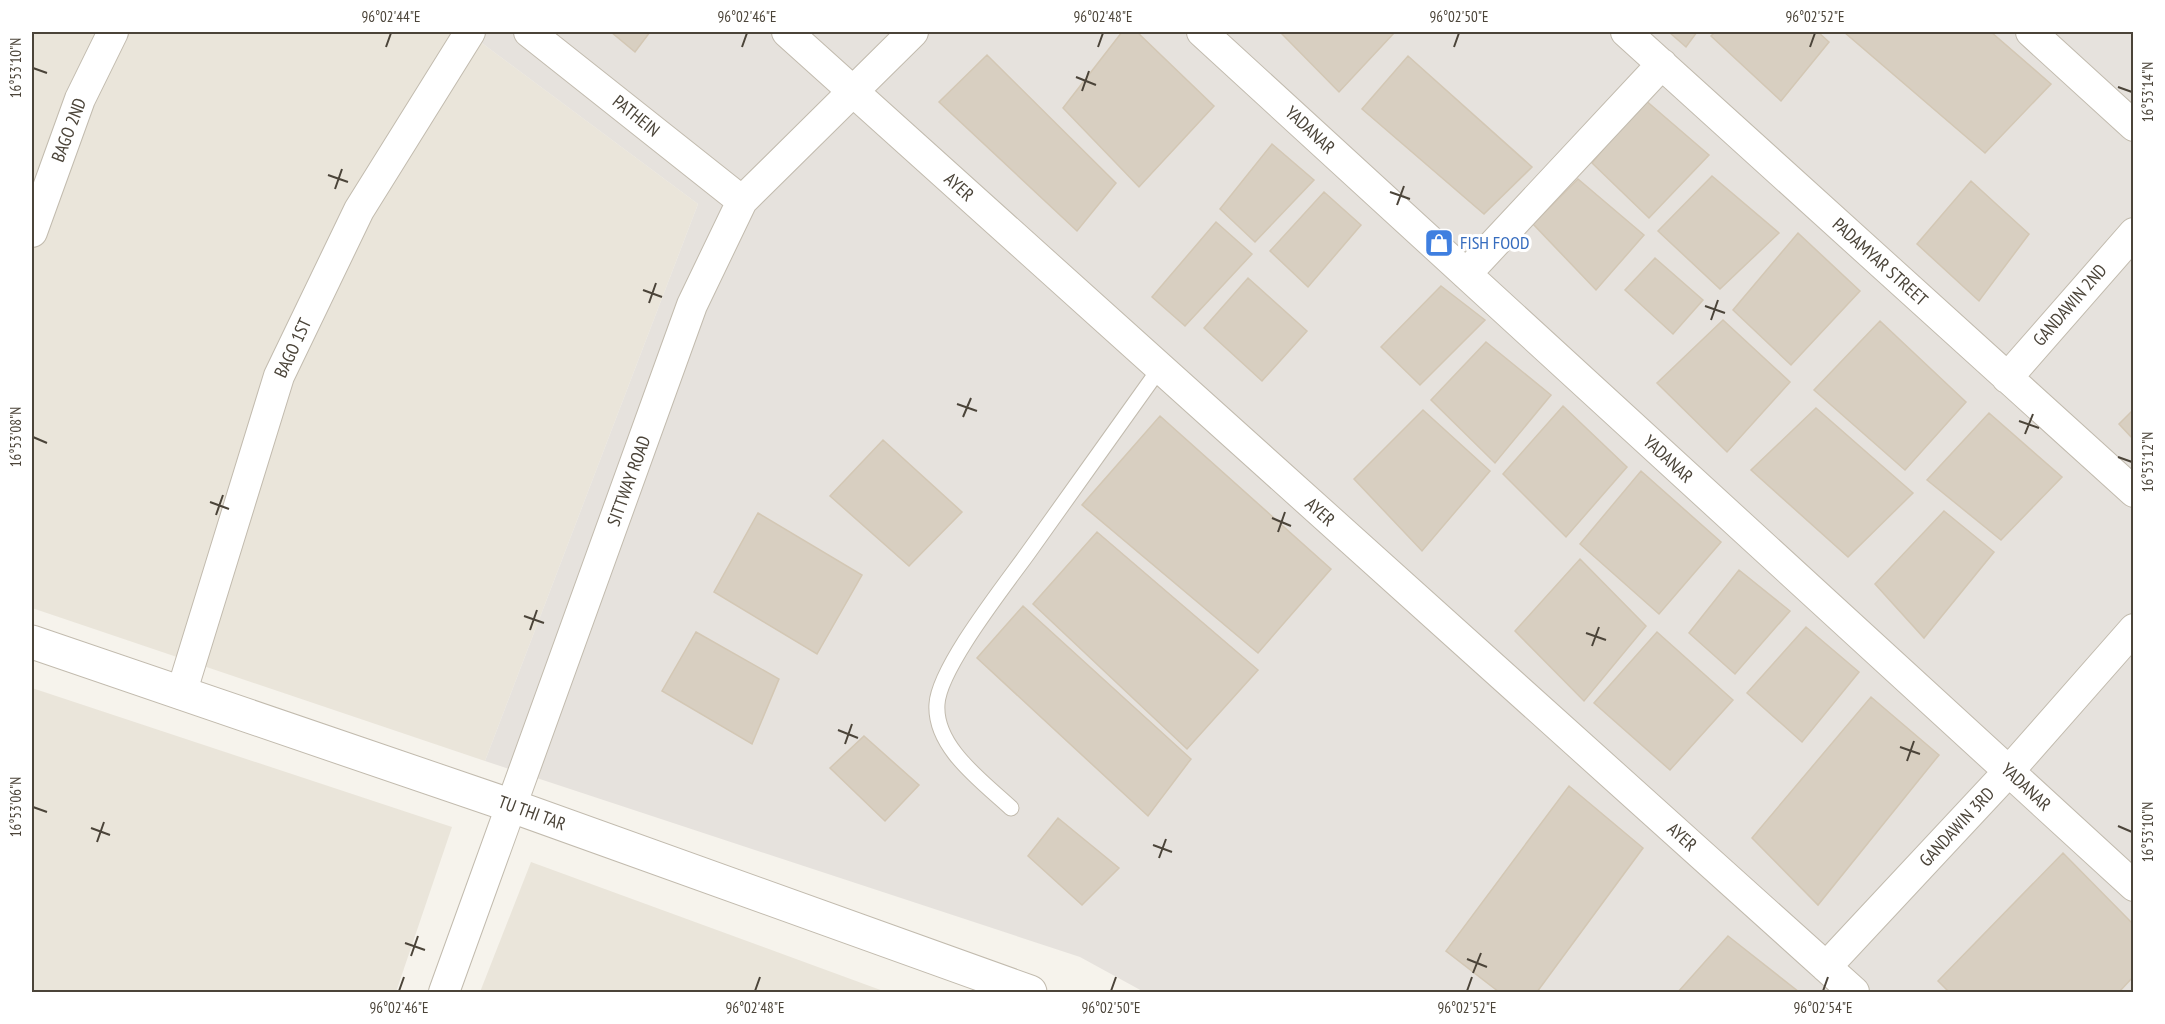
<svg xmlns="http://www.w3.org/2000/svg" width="2165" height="1024" font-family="'PT Sans Narrow',sans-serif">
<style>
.residential{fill:#eae5da}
.industrial{fill:#e6e2dd}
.building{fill:#d8cfc1;stroke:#d3c7b4;stroke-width:1.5}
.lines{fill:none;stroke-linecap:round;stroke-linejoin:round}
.service-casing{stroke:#c2bbae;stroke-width:17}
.minor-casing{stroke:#c2bbae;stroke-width:32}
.tertiary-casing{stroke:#c2bbae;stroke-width:35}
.service{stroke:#fff;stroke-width:15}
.minor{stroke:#fff;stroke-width:30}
.tertiary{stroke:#fff;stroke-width:33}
.ticks{fill:none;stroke:#4b4439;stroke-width:2}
.labels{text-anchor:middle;stroke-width:6;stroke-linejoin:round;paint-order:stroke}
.street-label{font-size:18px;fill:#4b4439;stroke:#fff}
.shop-label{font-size:18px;fill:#366cbe;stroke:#fff;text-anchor:start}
.neatline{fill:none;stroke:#4b4439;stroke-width:2}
.ticks-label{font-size:15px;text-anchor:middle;fill:#4b4439}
</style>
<rect width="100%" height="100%" fill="#f6f3ec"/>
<path class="residential" d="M 32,32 L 467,32 L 698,204 L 485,761 L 32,608 Z
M 32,688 L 452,827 L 396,992 L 32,992 Z
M 531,862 L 886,992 L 480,992 Z"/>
<path class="industrial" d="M 467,32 L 2133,32 L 2133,992 L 1144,992 L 1080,957 L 485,761 L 698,204 Z"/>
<path class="building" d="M 611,32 L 650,32 L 635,52 Z
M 1122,32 L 1137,32 L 1214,106 L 1139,187 L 1063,108 Z
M 1283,32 L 1395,32 L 1339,92 L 1281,33 Z
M 1669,32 L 1697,32 L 1686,47 Z
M 1715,32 L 1818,32 L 1829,42 L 1781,101 L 1711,36 Z
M 1844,32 L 1991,32 L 2051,84 L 1985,153 Z
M 987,55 L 1116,183 L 1077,231 L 939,102 Z
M 1408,56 L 1532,167 L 1484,214 L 1362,109 Z
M 1644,99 L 1709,155 L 1649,218 L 1592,163 Z
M 1272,144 L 1314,180 L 1255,242 L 1220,209 Z
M 1712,176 L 1779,233 L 1720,289 L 1658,231 Z
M 1578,179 L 1644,235 L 1596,290 L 1533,224 Z
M 1971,181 L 2029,234 L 1979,301 L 1917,244 Z
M 1324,192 L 1361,225 L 1308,287 L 1270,251 Z
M 1216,222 L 1252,254 L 1185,326 L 1152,297 Z
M 1798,233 L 1860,291 L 1791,365 L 1733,310 Z
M 1655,258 L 1703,300 L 1673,334 L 1625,290 Z
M 1248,278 L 1307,331 L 1262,381 L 1204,328 Z
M 1441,286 L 1485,320 L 1420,385 L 1381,347 Z
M 1723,320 L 1790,382 L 1727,452 L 1657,383 Z
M 1880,321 L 1966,402 L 1905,470 L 1814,390 Z
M 1486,342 L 1551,395 L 1495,463 L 1431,400 Z
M 1563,406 L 1627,467 L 1566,537 L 1503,474 Z
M 1816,408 L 1913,493 L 1848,557 L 1751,470 Z
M 2134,409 L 2134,440 L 2119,424 Z
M 1423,410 L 1490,471 L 1422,551 L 1354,479 Z
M 1989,413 L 2062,477 L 2001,540 L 1927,480 Z
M 1160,416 L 1331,569 L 1258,653 L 1082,505 Z
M 883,440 L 962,512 L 909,566 L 830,496 Z
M 1641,471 L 1721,542 L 1659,614 L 1580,544 Z
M 1944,511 L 1994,552 L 1924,638 L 1875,584 Z
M 758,513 L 862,575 L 817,654 L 714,592 Z
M 1097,532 L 1258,670 L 1187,749 L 1033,604 Z
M 1580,559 L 1646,626 L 1584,701 L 1515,631 Z
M 1739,570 L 1790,611 L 1735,674 L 1689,633 Z
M 1023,606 L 1191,759 L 1148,816 L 977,658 Z
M 1806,627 L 1859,672 L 1802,742 L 1747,693 Z
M 696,632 L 779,679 L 752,744 L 662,691 Z
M 1657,632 L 1733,700 L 1670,770 L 1594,703 Z
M 1871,697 L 1939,755 L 1818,905 L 1752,838 Z
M 864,736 L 919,785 L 885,821 L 830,768 Z
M 1569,786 L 1643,848 L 1537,992 L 1499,992 L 1446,951 Z
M 1058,818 L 1119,868 L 1082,905 L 1028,856 Z
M 2063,853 L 2134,925 L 2134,976 L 2119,992 L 1949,992 L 1938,981 Z
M 1728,936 L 1799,992 L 1678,992 Z"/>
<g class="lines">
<g class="service-casing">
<path id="service" d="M 1011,808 C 982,781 934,747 937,704 C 939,668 1005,585 1028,553 C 1072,491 1116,430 1160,368"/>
</g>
<g class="minor-casing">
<path id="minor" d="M 529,32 L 742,201
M 787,32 L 1854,992
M 1202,32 L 2134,886
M 1626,32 L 2134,492
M 2031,32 L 2134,126
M 32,232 L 80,99 L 113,32
M 1466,274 L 1662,64
M 2007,378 L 2134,233
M 181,694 L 279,376 L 359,210 L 470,32
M 1826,967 L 2009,771 L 2134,629
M 444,992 L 692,305 L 742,201 L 913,32"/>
</g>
<g class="tertiary-casing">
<path id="tertiary" d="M 32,642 L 512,806 L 1030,992"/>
</g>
<use href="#service" class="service"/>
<use href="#minor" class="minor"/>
<use href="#tertiary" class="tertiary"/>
</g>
<path class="ticks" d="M 386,47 L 391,33M 742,47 L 747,33M 1098,47 L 1103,33M 1454,47 L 1459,33M 1810,47 L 1815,33M 33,68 L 47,73M 1076,77 L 1096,85M 2118,87 L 2132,92M 1082,91 L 1089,71M 328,175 L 348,182M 335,189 L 342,169M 1390,192 L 1410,199M 1397,205 L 1404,186M 643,290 L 662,297M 649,303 L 656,283M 1705,306 L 1725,313M 1711,320 L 1718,300M 957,404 L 977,411M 963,417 L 971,398M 2019,421 L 2039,428M 2025,434 L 2033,414M 33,437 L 47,443M 2118,457 L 2132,462M 210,502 L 229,509M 216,515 L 223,495M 1272,518 L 1291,526M 1278,532 L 1285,512M 524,616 L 544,623M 530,630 L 537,610M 1586,633 L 1606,640M 1592,646 L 1599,627M 838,730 L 858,738M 845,744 L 852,724M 1900,747 L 1920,754M 1907,761 L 1914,741M 33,807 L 47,812M 2118,826 L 2132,832M 91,828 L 110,835M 97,842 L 104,822M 1153,845 L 1172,852M 1159,858 L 1166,839M 405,943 L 425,950M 411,956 L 418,936M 1467,959 L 1487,967M 1473,973 L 1481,953M 399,991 L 404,977M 755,991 L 760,977M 1111,991 L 1116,977M 1467,991 L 1472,977M 1823,991 L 1828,977"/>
<defs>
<g id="shop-square" transform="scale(1.5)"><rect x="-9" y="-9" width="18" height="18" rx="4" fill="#3f7fe0" stroke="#fff"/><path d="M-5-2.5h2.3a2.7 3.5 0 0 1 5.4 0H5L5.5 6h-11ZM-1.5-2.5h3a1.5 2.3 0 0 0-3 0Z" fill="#fff"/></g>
</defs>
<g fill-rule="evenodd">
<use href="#shop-square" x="1439" y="243"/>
</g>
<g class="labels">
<g class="street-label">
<text transform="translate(636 116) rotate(39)" y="6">PATHEIN</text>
<text transform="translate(69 130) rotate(-69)" y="6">BAGO 2ND</text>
<text transform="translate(1310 130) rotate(43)" y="6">YADANAR</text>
<text transform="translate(959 187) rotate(42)" y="6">AYER</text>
<text transform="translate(1880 262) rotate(42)" y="6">PADAMYAR STREET</text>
<text transform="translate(2070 305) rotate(-49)" y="6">GANDAWIN 2ND</text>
<text transform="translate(293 348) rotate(-65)" y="6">BAGO 1ST</text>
<text transform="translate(1668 459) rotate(43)" y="6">YADANAR</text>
<text transform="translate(629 481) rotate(-70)" y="6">SITTWAY ROAD</text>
<text transform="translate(1320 512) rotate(42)" y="6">AYER</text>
<text transform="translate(2026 787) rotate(43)" y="6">YADANAR</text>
<text transform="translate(532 813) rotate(20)" y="6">TU THI TAR</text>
<text transform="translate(1957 827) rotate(-47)" y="6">GANDAWIN 3RD</text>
<text transform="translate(1682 837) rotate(42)" y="6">AYER</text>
</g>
<g class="shop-label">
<text x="1460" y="249">FISH FOOD</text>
</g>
</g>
<rect width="2165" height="1024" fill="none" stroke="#ffffff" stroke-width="66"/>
<rect x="33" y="33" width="2099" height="958" class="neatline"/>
<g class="ticks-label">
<text x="391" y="22">96°02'44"E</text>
<text x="747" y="22">96°02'46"E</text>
<text x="1103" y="22">96°02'48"E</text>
<text x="1459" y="22">96°02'50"E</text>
<text x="1815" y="22">96°02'52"E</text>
<text transform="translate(16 68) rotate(-90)" y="5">16°53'10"N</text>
<text transform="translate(2148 92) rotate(-90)" y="5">16°53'14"N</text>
<text transform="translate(16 437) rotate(-90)" y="5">16°53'08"N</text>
<text transform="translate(2148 462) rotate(-90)" y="5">16°53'12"N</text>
<text transform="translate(16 807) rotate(-90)" y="5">16°53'06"N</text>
<text transform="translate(2148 832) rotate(-90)" y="5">16°53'10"N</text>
<text x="399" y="1013">96°02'46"E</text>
<text x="755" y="1013">96°02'48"E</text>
<text x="1111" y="1013">96°02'50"E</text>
<text x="1467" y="1013">96°02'52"E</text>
<text x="1823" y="1013">96°02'54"E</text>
</g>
</svg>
